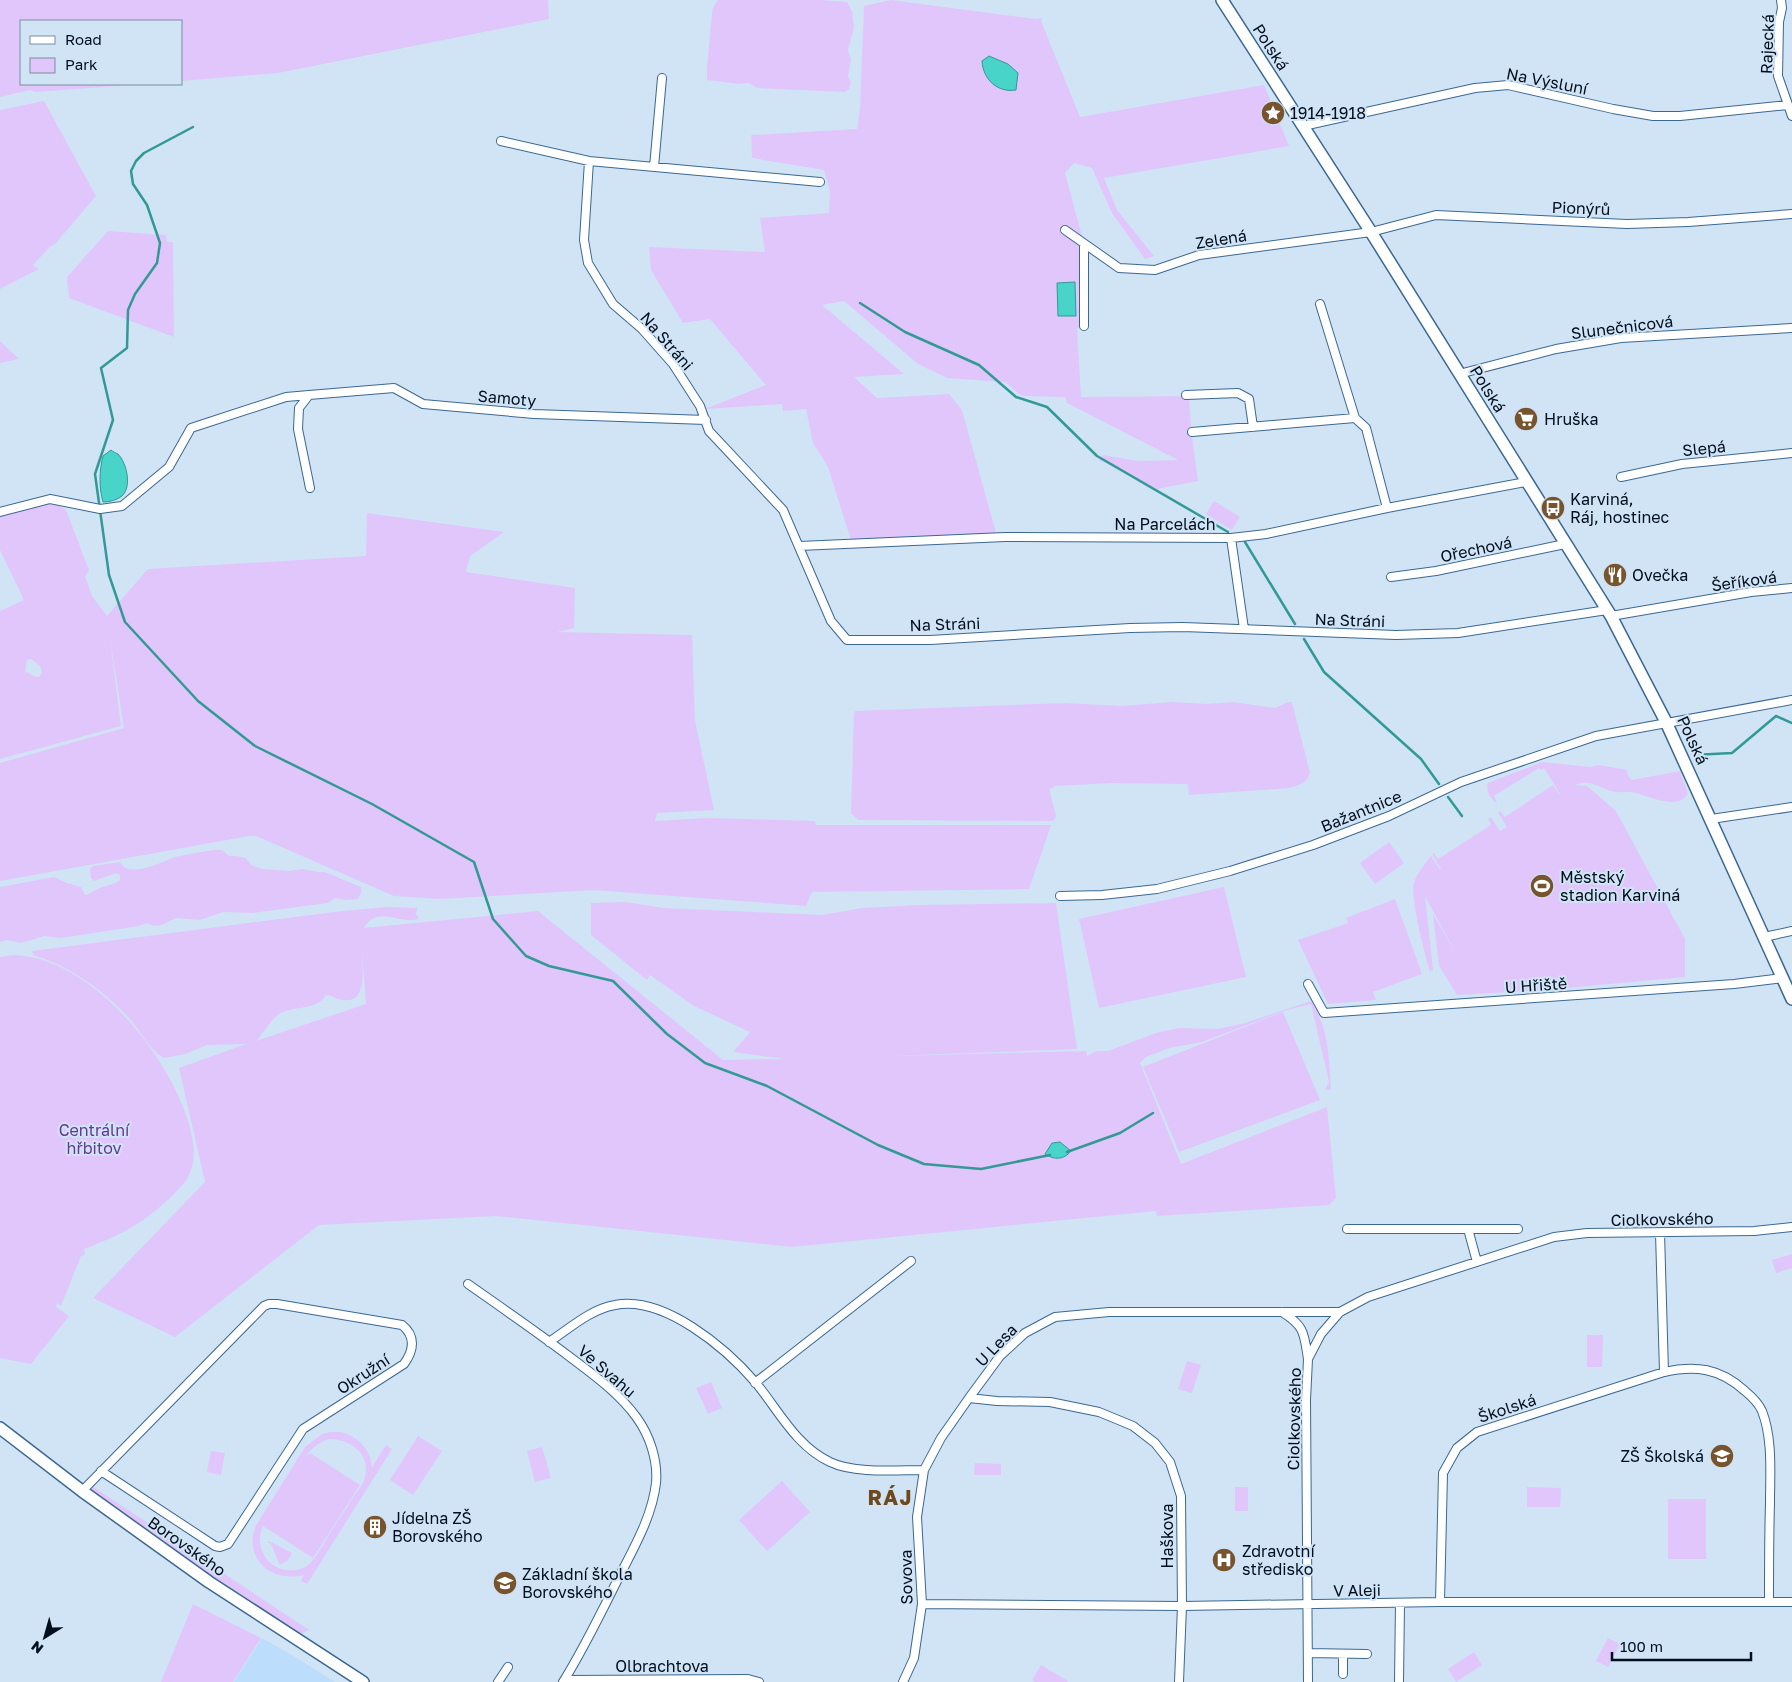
<svg xmlns="http://www.w3.org/2000/svg" width="1792" height="1682" font-family="'Golos Text',sans-serif">
<style>
.built{fill:#bcddfc}
.green{fill:#e1c6fc;fill-rule:evenodd}
.water{fill:#48d4c9;stroke:#329995}
.lines{fill:none;stroke-linecap:round;stroke-linejoin:round}
.stream{stroke:#329995;stroke-width:2.5}
.street-casing{stroke:#3b6891;stroke-width:10}
.secondary-casing{stroke:#3b6891;stroke-width:14}
.street{stroke:#fff;stroke-width:8}
.secondary{stroke:#fff;stroke-width:11}
.labels{text-anchor:middle;stroke-width:4;stroke-linejoin:round;paint-order:stroke}
.street-label{font-size:16px;fill:#000e1d;stroke:#d0e4f6}
.poi-label{font-size:16px;fill:#000e1d;stroke:#d0e4f6;text-anchor:start}
.park-label{font-size:16px;fill:#693592;stroke:#d0e4f6}
.district-label{font-size:21px;font-weight:bold;letter-spacing:1px;fill:#6f481b;stroke:#d0e4f6}
</style>
<rect width="100%" height="100%" fill="#d0e4f6"/>
<path class="built" d="M 262,1638 L 295,1657 L 335,1682 L 234,1682 Z"/>
<path class="green" d="M 0,0 L 548,0 L 549,19 L 278,73 L 181,81 L 181,21 L 21,21 L 21,84 L 145,84 L 36,92 L 30,90 L 0,97 Z
M 718,0 L 820,0 L 847,2 L 852,11 L 854,27 L 848,50 L 851,59 L 848,77 L 851,82 L 849,89 L 845,92 L 757,88 L 749,83 L 739,84 L 707,80 L 707,68 L 712,13 L 714,6 Z
M 891,0 L 1035,19 L 1042,18 L 1041,21 L 1080,117 L 1264,85 L 1289,146 L 1104,178 L 1117,210 L 1154,256 L 1145,259 L 1112,213 L 1092,168 L 1074,163 L 1065,173 L 1083,240 L 1080,247 L 1081,327 L 1077,328 L 1081,397 L 1189,396 L 1191,429 L 1198,481 L 1157,489 L 1099,460 L 1103,455 L 1138,461 L 1178,460 L 1067,403 L 1065,397 L 1022,396 L 1005,382 L 947,378 L 918,364 L 844,301 L 822,305 L 904,374 L 854,377 L 877,398 L 949,394 L 962,410 L 996,533 L 851,540 L 828,467 L 813,443 L 806,409 L 783,411 L 782,404 L 705,409 L 766,385 L 710,319 L 683,323 L 651,270 L 649,247 L 765,252 L 760,218 L 829,213 L 830,191 L 824,170 L 752,158 L 751,135 L 857,129 L 860,108 L 864,6 Z
M 44,101 L 96,196 L 55,244 L 50,247 L 33,265 L 39,269 L 0,289 L 0,110 Z
M 108,231 L 166,235 L 167,242 L 173,242 L 174,337 L 69,298 L 67,277 Z
M 0,341 L 19,359 L 0,363 Z
M 53,501 L 66,510 L 89,570 L 85,576 L 92,596 L 107,616 L 148,569 L 366,556 L 367,513 L 504,532 L 470,556 L 466,572 L 575,588 L 574,628 L 557,632 L 692,635 L 695,721 L 714,810 L 657,813 L 655,821 L 706,818 L 815,821 L 816,825 L 1051,825 L 1029,889 L 812,892 L 806,906 L 593,890 L 440,899 L 394,896 L 256,836 L 249,836 L 0,881 L 0,763 L 124,728 L 110,639 L 121,726 L 0,759 L 0,611 L 24,600 L 0,550 L 0,514 ZM 31,659 L 40,666 L 42,672 L 39,677 L 34,676 L 25,671 L 27,660 Z
M 1214,501 L 1240,517 L 1232,530 L 1206,514 Z
M 1172,702 L 1206,704 L 1233,702 L 1275,708 L 1288,702 L 1292,702 L 1310,773 C 1307,783 1299,785 1290,788 L 1189,795 L 1188,785 L 1186,784 L 1113,783 L 1055,786 L 1050,789 C 1050,799 1055,807 1056,817 L 1053,821 L 1046,821 L 858,820 L 851,813 L 854,713 L 855,711 L 1065,703 L 1121,706 Z
M 1542,762 L 1591,767 L 1598,765 L 1627,770 L 1628,776 L 1632,780 L 1680,771 L 1688,794 C 1676,812 1647,794 1630,792 C 1624,792 1617,793 1611,791 C 1598,787 1588,779 1575,785 L 1587,786 L 1616,811 L 1685,939 L 1685,977 L 1546,990 L 1457,995 L 1439,966 L 1433,914 L 1455,952 L 1425,896 L 1433,970 L 1430,972 C 1425,954 1410,899 1414,883 C 1417,873 1425,864 1431,856 L 1440,870 L 1441,869 L 1432,854 L 1434,853 L 1438,859 L 1491,825 L 1488,819 L 1491,817 L 1500,831 L 1507,827 L 1498,812 L 1500,811 L 1505,817 L 1553,785 L 1559,794 L 1560,794 L 1544,768 L 1541,770 L 1539,768 L 1494,796 L 1497,803 C 1491,800 1485,790 1488,783 Z
M 1389,842 L 1404,863 L 1375,884 L 1360,863 Z
M 214,850 L 222,850 L 229,856 L 236,856 L 246,858 L 251,865 L 262,869 L 290,871 L 302,869 L 318,872 L 325,872 L 361,887 L 361,893 L 358,899 L 346,900 L 335,898 L 328,903 L 253,913 L 223,912 L 200,920 L 176,918 L 162,925 L 153,926 L 147,923 L 139,926 L 61,938 L 44,936 L 21,943 L 7,940 L 0,942 L 0,887 L 54,877 L 67,883 L 81,887 L 85,895 C 91,894 94,890 100,888 C 107,885 113,885 120,880 L 120,875 L 116,873 L 94,881 L 91,878 L 90,869 L 93,866 L 120,862 C 122,865 124,868 129,869 C 143,872 161,862 175,857 C 187,854 201,852 214,850 Z
M 1224,887 L 1246,977 L 1099,1008 L 1079,919 Z
M 1395,899 L 1422,974 L 1373,992 L 1376,1000 L 1328,1004 L 1298,940 L 1348,923 L 1346,918 Z
M 625,902 L 664,908 L 822,915 L 862,908 L 920,905 L 1056,903 L 1077,1049 L 894,1056 L 1086,1051 L 1087,1056 L 1096,1051 L 1108,1051 L 1156,1033 L 1179,1028 L 1217,1029 L 1245,1023 L 1311,1001 C 1329,1028 1329,1059 1331,1090 L 1325,1090 L 1329,1082 L 1311,1004 L 1287,1010 L 1202,1042 L 1169,1048 L 1146,1057 L 1140,1063 L 1181,1164 L 1327,1107 L 1336,1198 L 1329,1205 L 1157,1216 L 1156,1211 L 792,1247 L 495,1216 L 319,1225 L 175,1337 L 93,1298 L 205,1182 L 179,1068 L 246,1044 L 207,1045 L 185,1054 L 164,1058 C 149,1050 141,1031 129,1018 C 103,990 70,966 33,955 L 32,951 L 342,911 L 388,907 L 417,908 L 416,914 L 419,918 C 403,927 378,903 364,928 L 538,911 L 723,1060 L 785,1059 L 733,1052 L 750,1032 L 694,1006 L 650,975 L 647,980 L 591,935 L 591,903 ZM 362,952 L 366,1004 L 256,1041 C 263,1034 272,1018 279,1014 C 294,1005 317,1011 326,995 C 331,995 334,998 338,999 C 369,1008 362,970 362,952 Z
M 13,955 C 88,956 166,1051 187,1118 C 192,1134 197,1153 191,1170 C 188,1181 179,1189 171,1197 C 142,1224 121,1235 84,1249 L 85,1255 L 81,1256 L 61,1306 L 57,1303 L 56,1307 L 69,1316 L 31,1364 L 0,1358 L 0,957 Z
M 1283,1012 L 1320,1100 L 1179,1152 L 1143,1067 Z
M 1792,1254 L 1792,1268 L 1776,1273 L 1772,1260 Z
M 1587,1335 L 1603,1335 L 1602,1367 L 1587,1367 Z
M 1187,1361 L 1201,1365 L 1192,1393 L 1178,1389 Z
M 711,1382 L 722,1408 L 708,1414 L 696,1388 Z
M 341,1432 C 359,1437 370,1449 372,1467 L 386,1445 L 392,1449 L 307,1584 L 301,1581 L 304,1575 C 272,1583 244,1560 255,1527 L 305,1447 L 322,1434 L 330,1432 ZM 329,1439 C 351,1439 373,1455 364,1480 C 363,1485 359,1489 356,1493 C 348,1505 341,1517 333,1528 C 327,1538 316,1560 307,1566 C 294,1574 275,1571 266,1558 C 259,1548 258,1537 263,1526 L 313,1558 L 360,1485 L 310,1453 L 306,1457 C 311,1448 318,1443 329,1439 Z
M 418,1436 L 442,1451 L 413,1495 L 390,1480 Z
M 542,1447 L 551,1478 L 535,1482 L 527,1451 Z
M 211,1451 L 225,1453 L 221,1475 L 207,1472 Z
M 975,1463 L 1001,1464 L 1001,1475 L 974,1475 Z
M 782,1481 L 810,1512 L 767,1551 L 739,1520 Z
M 92,1486 L 309,1630 L 301,1634 L 295,1632 L 243,1599 L 92,1492 Z
M 1235,1487 L 1248,1487 L 1248,1511 L 1235,1511 Z
M 1527,1487 L 1561,1488 L 1560,1507 L 1527,1507 Z
M 1668,1499 L 1706,1499 L 1706,1559 L 1668,1559 Z
M 269,1541 L 292,1553 L 288,1560 L 280,1565 L 271,1544 L 268,1543 Z
M 193,1604 L 261,1638 L 233,1682 L 161,1682 Z
M 1608,1638 L 1620,1644 L 1608,1667 L 1596,1661 Z
M 1474,1652 L 1482,1665 L 1456,1682 L 1448,1669 Z
M 1041,1665 L 1068,1681 L 1067,1682 L 1035,1682 L 1032,1680 Z"/>
<path class="water" d="M 989,56 L 1008,64 L 1018,73 L 1016,90 C 997,93 983,79 982,61 Z
M 1075,282 L 1076,316 L 1058,316 L 1057,283 Z
M 111,450 C 113,452 116,453 118,454 C 127,463 132,487 122,496 C 117,500 110,502 103,502 C 99,488 99,471 103,456 Z
M 1060,1142 L 1071,1151 C 1064,1160 1054,1160 1045,1154 L 1052,1143 Z"/>
<g class="lines">
<path class="stream" d="M 193,127 L 144,153 L 136,161 L 131,171 L 133,184 L 147,205 L 160,243 L 157,263 L 135,294 L 128,310 L 127,348 L 101,368 L 113,420 L 95,474 L 109,575 L 125,622 L 198,701 L 255,746 L 372,804 L 474,862 L 493,919 L 526,956 L 549,966 L 613,981 L 667,1034 L 705,1063 L 767,1086 L 878,1145 L 924,1164 L 981,1169 L 1050,1155
M 860,303 L 905,332 L 979,365 L 1016,397 L 1047,407 L 1097,456 L 1228,532
M 1245,542 L 1295,624
M 1304,639 L 1324,672 L 1421,759 L 1439,784
M 1693,755 L 1732,753 L 1776,716 L 1792,723
M 1448,797 L 1462,816
M 1067,1152 L 1120,1133 L 1153,1113"/>
<g class="street-casing">
<path id="street" d="M 1781,0 L 1782,8 L 1779,22 L 1778,76 L 1792,116
M 1303,126 L 1475,88 L 1508,85 L 1613,109 L 1653,116 L 1680,116 L 1788,105
M 501,141 L 589,161 L 820,182
M 589,161 L 584,240 L 588,263 L 613,304 L 642,329 L 673,364 L 700,406 L 709,431 L 783,510 L 831,621 L 847,640 L 930,640 L 1130,628 L 1183,627 L 1396,635 L 1458,633 L 1607,610
M 654,167 L 662,78
M 1065,230 L 1119,268 L 1155,270 L 1199,255 L 1371,232 L 1436,215 L 1627,224 L 1688,222 L 1792,214
M 1084,244 L 1084,326
M 1320,304 L 1355,418
M 1459,374 L 1556,349 L 1621,338 L 1792,328
M 1186,395 L 1238,393 L 1249,399 L 1253,427
M 1192,432 L 1355,418 L 1366,428 L 1387,508
M 1621,477 L 1682,464 L 1792,453
M 310,488 L 298,429 L 299,408 L 309,395 L 394,388 L 423,404 L 534,414 L 706,420
M 0,512 L 50,499 L 100,509 L 122,506 L 169,467 L 191,428 L 286,397 L 309,395
M 1231,538 L 1244,629
M 799,546 L 1005,537 L 1231,538 L 1266,534 L 1387,508 L 1526,482
M 1391,577 L 1436,571 L 1565,544
M 1611,616 L 1751,592 L 1792,588
M 1711,819 L 1792,807
M 1060,896 L 1102,895 L 1157,889 L 1230,871 L 1313,845 L 1389,816 L 1461,782 L 1596,736 L 1792,700
M 1764,937 L 1792,931
M 1308,984 L 1324,1013 L 1734,984 L 1783,978
M 1347,1229 L 1518,1229
M 1468,1229 L 1477,1262
M 1660,1233 L 1664,1372
M 468,1284 C 502,1308 537,1332 570,1357 C 594,1375 620,1394 637,1418 C 650,1436 658,1461 656,1483 C 652,1518 632,1551 617,1581 C 600,1615 583,1650 563,1682
M 1282,1312 C 1305,1326 1304,1334 1308,1359
M 549,1342 C 570,1328 591,1309 615,1305 C 664,1295 727,1349 756,1383 C 779,1411 796,1446 830,1462 C 855,1474 897,1470 924,1470
M 755,1383 L 911,1261
M 969,1398 L 997,1401 L 1050,1402 L 1099,1412 L 1133,1426 L 1155,1443 L 1170,1462 L 1181,1496 L 1182,1606 L 1179,1682
M 82,1491 L 91,1482 L 264,1306 L 269,1304 L 277,1304 L 402,1325 C 416,1336 414,1350 404,1364 L 303,1429 L 228,1544 L 220,1547 L 215,1546 L 101,1471
M 1440,1602 L 1443,1473 L 1457,1448 L 1477,1432 L 1664,1372 C 1695,1365 1720,1368 1745,1391 C 1751,1396 1759,1404 1762,1411 C 1773,1439 1770,1474 1770,1503 C 1769,1536 1769,1569 1769,1602
M 922,1604 L 1182,1606 L 1440,1602 L 1792,1602
M 1308,1653 L 1367,1654
M 1343,1654 L 1343,1674
M 565,1680 L 748,1679 L 759,1682
M 498,1682 L 508,1667
M 903,1682 L 914,1658 L 922,1604 L 917,1517 L 924,1470 L 941,1438 L 969,1398 L 1000,1356 L 1025,1333 L 1055,1317 L 1109,1312 L 1340,1312
M 1308,1682 L 1306,1400 L 1308,1359 L 1321,1334 L 1340,1312 L 1368,1297 L 1554,1237 L 1587,1233 L 1754,1231 L 1792,1227
M 1399,1682 L 1400,1603"/>
</g>
<g class="secondary-casing">
<path id="secondary" d="M 1222,0 L 1371,232 L 1611,616 L 1666,722 L 1792,999
M 0,1428 L 82,1491 L 209,1582 L 363,1682"/>
</g>
<use href="#street" class="street"/>
<use href="#secondary" class="secondary"/>
</g>
<defs>
<g id="sight-disc" transform="scale(1.25)"><circle r="9.5" fill="#77542d" stroke="#d0e4f6"/><path d="M0-6L1.8-2.2L6-1.7L2.9 1.2L3.7 5.4L0 3.3L-3.7 5.4L-2.9 1.2L-6-1.7L-1.8-2.2Z" fill="#fff"/></g>
<g id="supermarket-disc" transform="scale(1.25)"><circle r="9.5" fill="#77542d" stroke="#d0e4f6"/><path d="M-6-5.5h2.5l.6 2H6L4.5 2H-2.5L-4.4-4H-6ZM-1.5 3.2a1.3 1.3 0 1 0 .1 0ZM3 3.2a1.3 1.3 0 1 0 .1 0Z" fill="#fff"/></g>
<g id="bus-disc" transform="scale(1.25)"><circle r="9.5" fill="#77542d" stroke="#d0e4f6"/><path d="M-5-6H5V4H4V6H2V4H-2V6H-4V4H-5ZM-3.5-4V0h7V-4ZM-3.5 1.2v1.5H-2V1.2ZM2 1.2v1.5H3.5V1.2Z" fill="#fff"/></g>
<g id="restaurant-disc" transform="scale(1.25)"><circle r="9.5" fill="#77542d" stroke="#d0e4f6"/><path d="M-5-6h1v4h1v-4h1v4h1v-4h1v5L-1.5 .5V6h-2V.5L-5-1ZM5-6V6H3V1.5H1.5Q1.5-4 5-6Z" fill="#fff"/></g>
<g id="stadium-disc" transform="scale(1.25)"><circle r="9.5" fill="#77542d" stroke="#d0e4f6"/><path d="M0-5a6.5 5 0 1 0 0 10a6.5 5 0 1 0 0-10ZM-3.5-1.8h7v3.6h-7Z" fill="#fff"/></g>
<g id="school-disc" transform="scale(1.25)"><circle r="9.5" fill="#77542d" stroke="#d0e4f6"/><path d="M0-5L7-2L0 1L-7-2ZM-4 1L0 2.5L4 1V4Q0 6-4 4Z" fill="#fff"/></g>
<g id="building-disc" transform="scale(1.25)"><circle r="9.5" fill="#77542d" stroke="#d0e4f6"/><path d="M-4-6H4V6H1V3H-1V6H-4ZM-2.5-4.3h1.7v1.8h-1.7ZM.8-4.3h1.7v1.8H.8ZM-2.5-1h1.7V.8h-1.7ZM.8-1h1.7V.8H.8Z" fill="#fff"/></g>
<g id="hospital-disc" transform="scale(1.25)"><circle r="9.5" fill="#77542d" stroke="#d0e4f6"/><path d="M-5-5h3v3.5h4V-5h3V5h-3V1.5h-4V5h-3Z" fill="#fff"/></g>
</defs>
<g fill-rule="evenodd">
<use href="#sight-disc" x="1273" y="113"/>
<use href="#supermarket-disc" x="1526" y="419"/>
<use href="#bus-disc" x="1553" y="508"/>
<use href="#restaurant-disc" x="1615" y="575"/>
<use href="#stadium-disc" x="1542" y="886"/>
<use href="#school-disc" x="1722" y="1456"/>
<use href="#building-disc" x="375" y="1527"/>
<use href="#hospital-disc" x="1224" y="1560"/>
<use href="#school-disc" x="505" y="1583"/>
</g>
<g class="labels">
<g class="street-label">
<text transform="translate(1767 44) rotate(-88)" y="6">Rajecká</text>
<text transform="translate(1271 47) rotate(57)" y="6">Polská</text>
<text transform="translate(1547 81) rotate(11)" y="6">Na Výsluní</text>
<text transform="translate(1581 208) rotate(2)" y="6">Pionýrů</text>
<text transform="translate(1221 239) rotate(-9)" y="6">Zelená</text>
<text transform="translate(1622 327) rotate(-7)" y="6">Slunečnicová</text>
<text transform="translate(667 341) rotate(49)" y="6">Na Stráni</text>
<text transform="translate(1488 389) rotate(58)" y="6">Polská</text>
<text transform="translate(507 398) rotate(5)" y="6">Samoty</text>
<text transform="translate(1704 448) rotate(-6)" y="6">Slepá</text>
<text x="1165" y="530">Na Parcelách</text>
<text transform="translate(1476 549) rotate(-12)" y="6">Ořechová</text>
<text transform="translate(1744 581) rotate(-8)" y="6">Šeříková</text>
<text transform="translate(1350 620) rotate(2)" y="6">Na Stráni</text>
<text transform="translate(945 624) rotate(-2)" y="6">Na Stráni</text>
<text transform="translate(1693 740) rotate(65)" y="6">Polská</text>
<text transform="translate(1361 811) rotate(-22)" y="6">Bažantnice</text>
<text transform="translate(1536 985) rotate(-4)" y="6">U Hřiště</text>
<text transform="translate(1662 1219) rotate(-1)" y="6">Ciolkovského</text>
<text transform="translate(996 1345) rotate(-46)" y="6">U Lesa</text>
<text transform="translate(607 1371) rotate(41)" y="6">Ve Svahu</text>
<text transform="translate(363 1374) rotate(-33)" y="6">Okružní</text>
<text transform="translate(1507 1408) rotate(-18)" y="6">Školská</text>
<text transform="translate(1294 1419) rotate(-89)" y="6">Ciolkovského</text>
<text transform="translate(1167 1536) rotate(-90)" y="6">Haškova</text>
<text transform="translate(187 1546) rotate(35)" y="6">Borovského</text>
<text transform="translate(906 1577) rotate(-91)" y="6">Sovova</text>
<text transform="translate(1357 1590) rotate(-1)" y="6">V Aleji</text>
<text x="662" y="1672">Olbrachtova</text>
</g>
<g class="poi-label">
<text x="1290" y="119">1914-1918</text>
<text x="1544" y="425">Hruška</text>
<text x="1570" y="505">Karviná,<tspan x="1570" dy="18">Ráj, hostinec</tspan></text>
<text x="1632" y="581">Ovečka</text>
<text x="1560" y="883">Městský<tspan x="1560" dy="18">stadion Karviná</tspan></text>
<text x="1704" y="1462" text-anchor="end">ZŠ Školská</text>
<text x="392" y="1524">Jídelna ZŠ<tspan x="392" dy="18">Borovského</tspan></text>
<text x="1242" y="1557">Zdravotní<tspan x="1242" dy="18">středisko</tspan></text>
<text x="522" y="1580">Základní škola<tspan x="522" dy="18">Borovského</tspan></text>
</g>
<g class="park-label">
<text x="94" y="1136">Centrální<tspan x="94" dy="18">hřbitov</tspan></text>
</g>
<g class="district-label">
<text x="890" y="1505">RÁJ</text>
</g>
</g>
<rect x="20" y="20" width="162" height="65" fill="#d0e4f6" stroke="#7d8e9f"/>
<rect x="30" y="36" width="25" height="8" fill="#ffffff" stroke="#7d8e9f"/>
<text x="65" y="45" font-size="15" fill="#000e1d">Road</text>
<rect x="30" y="58" width="25" height="15" fill="#e1c6fc" stroke="#7d8e9f"/>
<text x="65" y="70" font-size="15" fill="#000e1d">Park</text>
<g transform="translate(45 1637) rotate(217)" stroke="#d0e4f6" stroke-width="4" paint-order="stroke">
<path d="M0-4L9 19L0 12L-9 19Z" fill="#000e1d"/>
<text y="-8" font-size="14" font-weight="bold" text-anchor="middle" fill="#000e1d">N</text>
</g>
<path d="M1612 1652v8h139v-8" fill="none" stroke="#000e1d" stroke-width="2.5"/>
<text x="1620" y="1652" font-size="15" fill="#000e1d" stroke="#d0e4f6" stroke-width="4" paint-order="stroke">100 m</text>
</svg>
